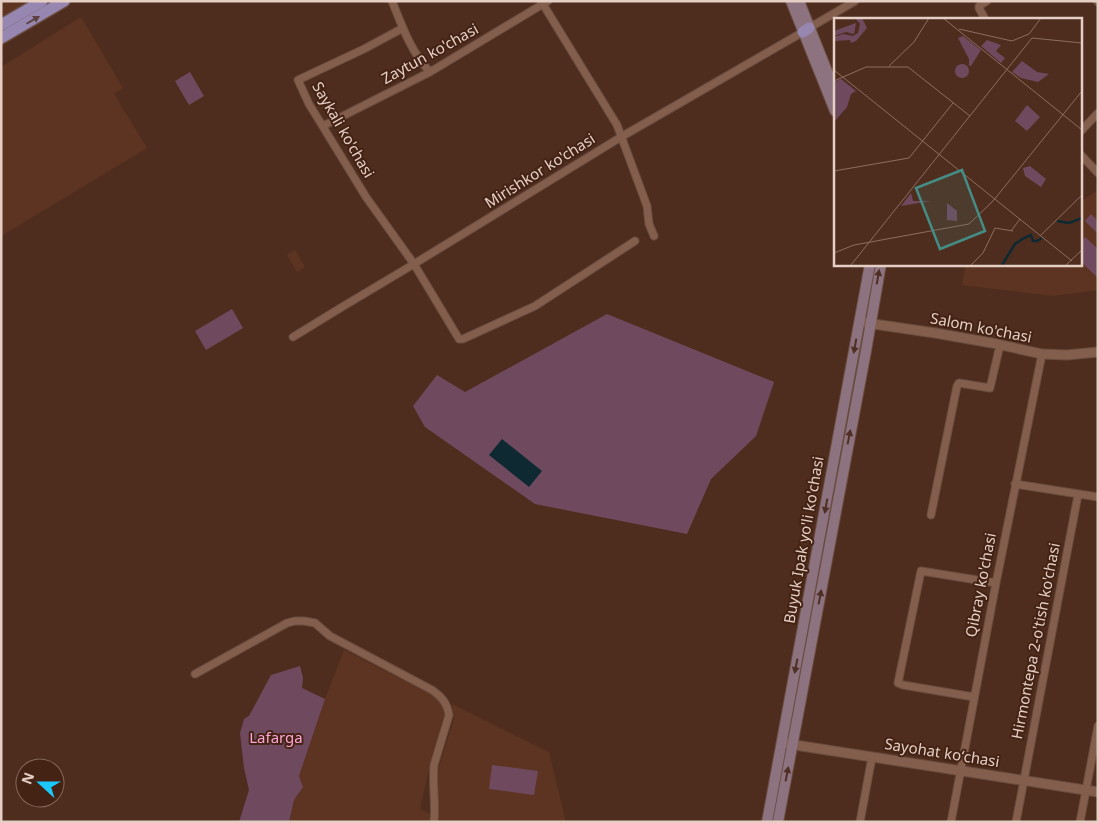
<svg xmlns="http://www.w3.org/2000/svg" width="1099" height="823" font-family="'Noto Sans',sans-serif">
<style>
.built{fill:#5d3421}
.green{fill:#6f4a5f}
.water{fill:#0f2933}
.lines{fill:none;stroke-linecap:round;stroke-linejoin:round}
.minor-casing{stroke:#694c3f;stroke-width:9}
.tertiary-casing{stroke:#694c3f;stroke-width:11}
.secondary-casing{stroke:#694c3f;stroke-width:12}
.primary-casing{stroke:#694c3f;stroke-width:14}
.minor{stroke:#835e4d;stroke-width:7}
.tertiary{stroke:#835e4d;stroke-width:9}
.secondary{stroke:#8d727f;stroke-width:10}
.primary{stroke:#9787b0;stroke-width:11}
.oneway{fill:#5d4143}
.oneway2{fill:#4f2f24}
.labels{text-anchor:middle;stroke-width:4;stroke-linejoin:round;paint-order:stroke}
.street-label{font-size:15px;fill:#e5cfc5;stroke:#442314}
.park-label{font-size:15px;fill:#fea5d7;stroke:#442314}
.inset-river{fill:none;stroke:#0f2933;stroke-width:2.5}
.inset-road{fill:none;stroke:#8b6e61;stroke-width:1}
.view{fill:#448c84;fill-opacity:0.15;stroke:#448c84;stroke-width:2.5}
.inset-edge{fill:none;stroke:#e5cfc5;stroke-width:2.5}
</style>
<rect width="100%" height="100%" fill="#4f2d1e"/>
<path class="built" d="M 1,1 L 42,1 L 1,25 Z
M 81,17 L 123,88 L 114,94 L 147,148 L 1,236 L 1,67 Z
M 1098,190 L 1098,290 L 1053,296 L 962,285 L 966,264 L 1080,264 L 1080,202 Z
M 295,250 L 305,267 L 297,272 L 287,255 Z
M 344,650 L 438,698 L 442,707 L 444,715 L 431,760 L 420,809 L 432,815 L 431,822 L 289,822 L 294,800 L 303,787 L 299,776 L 325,699 Z
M 452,704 L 549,752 L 566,822 L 438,822 L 438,770 L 454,719 Z"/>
<path class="green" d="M 190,72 L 204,96 L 189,105 L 175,81 Z
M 1091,214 L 1098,221 L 1098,234 L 1085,221 Z
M 1085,237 L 1098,249 L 1098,278 L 1080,261 L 1080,242 Z
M 232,309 L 243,328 L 206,350 L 195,331 Z
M 607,314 L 774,382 L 756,436 L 711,479 L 687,534 L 535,504 L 425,427 L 413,406 L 437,375 L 465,392 Z
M 300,666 L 303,678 L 302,688 L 325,699 L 299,776 L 303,787 L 294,800 L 289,822 L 239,822 L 249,790 L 244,768 L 240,733 L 244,719 L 249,716 L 271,675 Z
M 492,765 L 538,771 L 534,795 L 489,789 Z"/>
<path class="water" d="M 502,439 L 542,471 L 529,487 L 489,455 Z"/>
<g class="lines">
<g class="minor-casing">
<path id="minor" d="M 392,1 C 402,26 411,52 430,72
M 541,1 L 617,125 L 647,206 L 649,224 L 654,236
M 1097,1 L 1098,2
M 985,19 L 979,8 L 979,6 L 987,1
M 403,28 L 364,49 L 298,80 L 309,104 L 366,197 L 414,264 L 459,339 L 463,339 L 535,306 L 635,241
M 809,28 L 855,1
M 323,126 L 430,72 L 548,1
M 1080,132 L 1098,113
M 1080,154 L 1098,173
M 293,337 L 342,307 L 414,264 L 621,137 L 803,32
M 1015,484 L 1098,497
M 931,515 L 957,386 L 959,383 L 990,388 L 1000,345
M 195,674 L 287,623 L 295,621 L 304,621 L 315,623 L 330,636 L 432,690 C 442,697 447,703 449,715 L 434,765 C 432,784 436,803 434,822
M 974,697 L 903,685 L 898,683 L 921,571 L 996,583
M 860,822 L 872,757
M 951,822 L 996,583 L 1042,354
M 1016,822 L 1078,495
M 1080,822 L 1098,726"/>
</g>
<g class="tertiary-casing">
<path id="tertiary" d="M 860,322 L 935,333 L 992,343 L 1042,354 L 1067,355 L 1098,352
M 782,743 L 1098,792"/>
</g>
<g class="secondary-casing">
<path id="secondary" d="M 791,1 L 835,111
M 799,1 L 835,91
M 767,822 L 870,264
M 778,822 L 866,351 L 881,264"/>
</g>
<g class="primary-casing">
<path id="primary" d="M 1,25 L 42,1
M 803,32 L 809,28
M 1,38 L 64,1"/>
</g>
<use href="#minor" class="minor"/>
<use href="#tertiary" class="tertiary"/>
<use href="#secondary" class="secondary"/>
<use href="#primary" class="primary"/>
</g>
<defs><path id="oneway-solid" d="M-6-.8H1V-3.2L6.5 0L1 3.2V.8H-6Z" transform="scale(1.25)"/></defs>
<use class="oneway" href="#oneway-solid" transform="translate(33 20) rotate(-30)"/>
<g class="oneway2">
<use href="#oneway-solid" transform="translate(878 277) rotate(-80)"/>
<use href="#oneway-solid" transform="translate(855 346) rotate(100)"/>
<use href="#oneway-solid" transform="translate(849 437) rotate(-79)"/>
<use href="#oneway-solid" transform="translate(826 506) rotate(100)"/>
<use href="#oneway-solid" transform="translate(820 597) rotate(-79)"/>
<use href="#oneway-solid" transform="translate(796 666) rotate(101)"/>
<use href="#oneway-solid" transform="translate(787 774) rotate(-79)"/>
</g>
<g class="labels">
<g class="street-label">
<text transform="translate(430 54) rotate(-29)" y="5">Zaytun ko'chasi</text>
<text transform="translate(343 130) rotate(60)" y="5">Saykali ko'chasi</text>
<text transform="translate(540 171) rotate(-32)" y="5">Mirishkor ko'chasi</text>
<text transform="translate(981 328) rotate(11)" y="5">Salom ko'chasi</text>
<text transform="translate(804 540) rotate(-80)" y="5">Buyuk Ipak yo'li ko'chasi</text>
<text transform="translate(981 585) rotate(-79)" y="5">Qibray ko'chasi</text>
<text transform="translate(1036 641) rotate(-79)" y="5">Hirmontepa 2-o'tish ko'chasi</text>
<text transform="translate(942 753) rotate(9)" y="5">Sayohat koʻchasi</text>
</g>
<g class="park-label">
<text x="276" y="743">Lafarga</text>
</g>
</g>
<g transform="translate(834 18)">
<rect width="248" height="248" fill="#4f2d1e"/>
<path d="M 21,0 L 28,0 L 33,10 L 22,23 L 17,25 L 16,22 L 0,23 L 0,19 L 9,16 L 19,18 L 24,15 L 26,6 ZM 22,5 L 20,16 L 12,14 L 0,18 L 0,13 ZM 129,18 L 147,32 L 137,48 L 135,48 L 135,41 L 124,20 ZM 153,22 L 167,27 L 162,33 L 171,40 L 167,45 L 147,28 ZM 188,43 L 203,54 L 215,56 L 204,64 L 187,60 L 178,54 ZM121 53a7 7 0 1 1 14 0a7 7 0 1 1-14 0ZM 7,61 L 22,73 L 17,76 L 13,89 L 0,104 L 0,64 ZM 193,87 L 206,99 L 193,113 L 181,103 ZM 196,148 L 212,161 L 207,169 L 191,158 L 189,150 ZM 77,175 L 79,183 L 97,183 L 67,188 ZM 113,185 L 123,193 L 123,203 L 113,202 Z" fill="#6f4a5f"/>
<path class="inset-river" d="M 223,203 L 235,205 L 248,200M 168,247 L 181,226 L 190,220 L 197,217 L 199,223 L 203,223 L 208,220"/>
<path class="inset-road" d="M 109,0 L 248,112M 125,11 L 178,23 L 195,16 L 207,0M 198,20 L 248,25M 55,48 L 80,24 L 95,0M 0,52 L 238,243M 0,63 L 32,49 L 74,49 L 136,98M 0,153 L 75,140 L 119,85M 177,213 L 186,201M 206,218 L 248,177M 0,235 L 20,227 L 135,206 L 159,183 L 248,73M 17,247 L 198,20M 137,247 L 149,235 L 161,210 L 179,213M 232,247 L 248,232"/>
<path class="view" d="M 128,152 L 151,213 L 106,231 L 82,170 Z"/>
<rect width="248" height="248" class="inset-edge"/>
</g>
<rect width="1099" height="823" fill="none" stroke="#e5cfc5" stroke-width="5"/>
<g transform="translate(40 783) rotate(291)"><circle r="24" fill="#442314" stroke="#84685b"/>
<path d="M0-4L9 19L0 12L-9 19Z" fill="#1bc9fc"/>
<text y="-8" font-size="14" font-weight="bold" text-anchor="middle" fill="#e5cfc5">N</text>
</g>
</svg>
